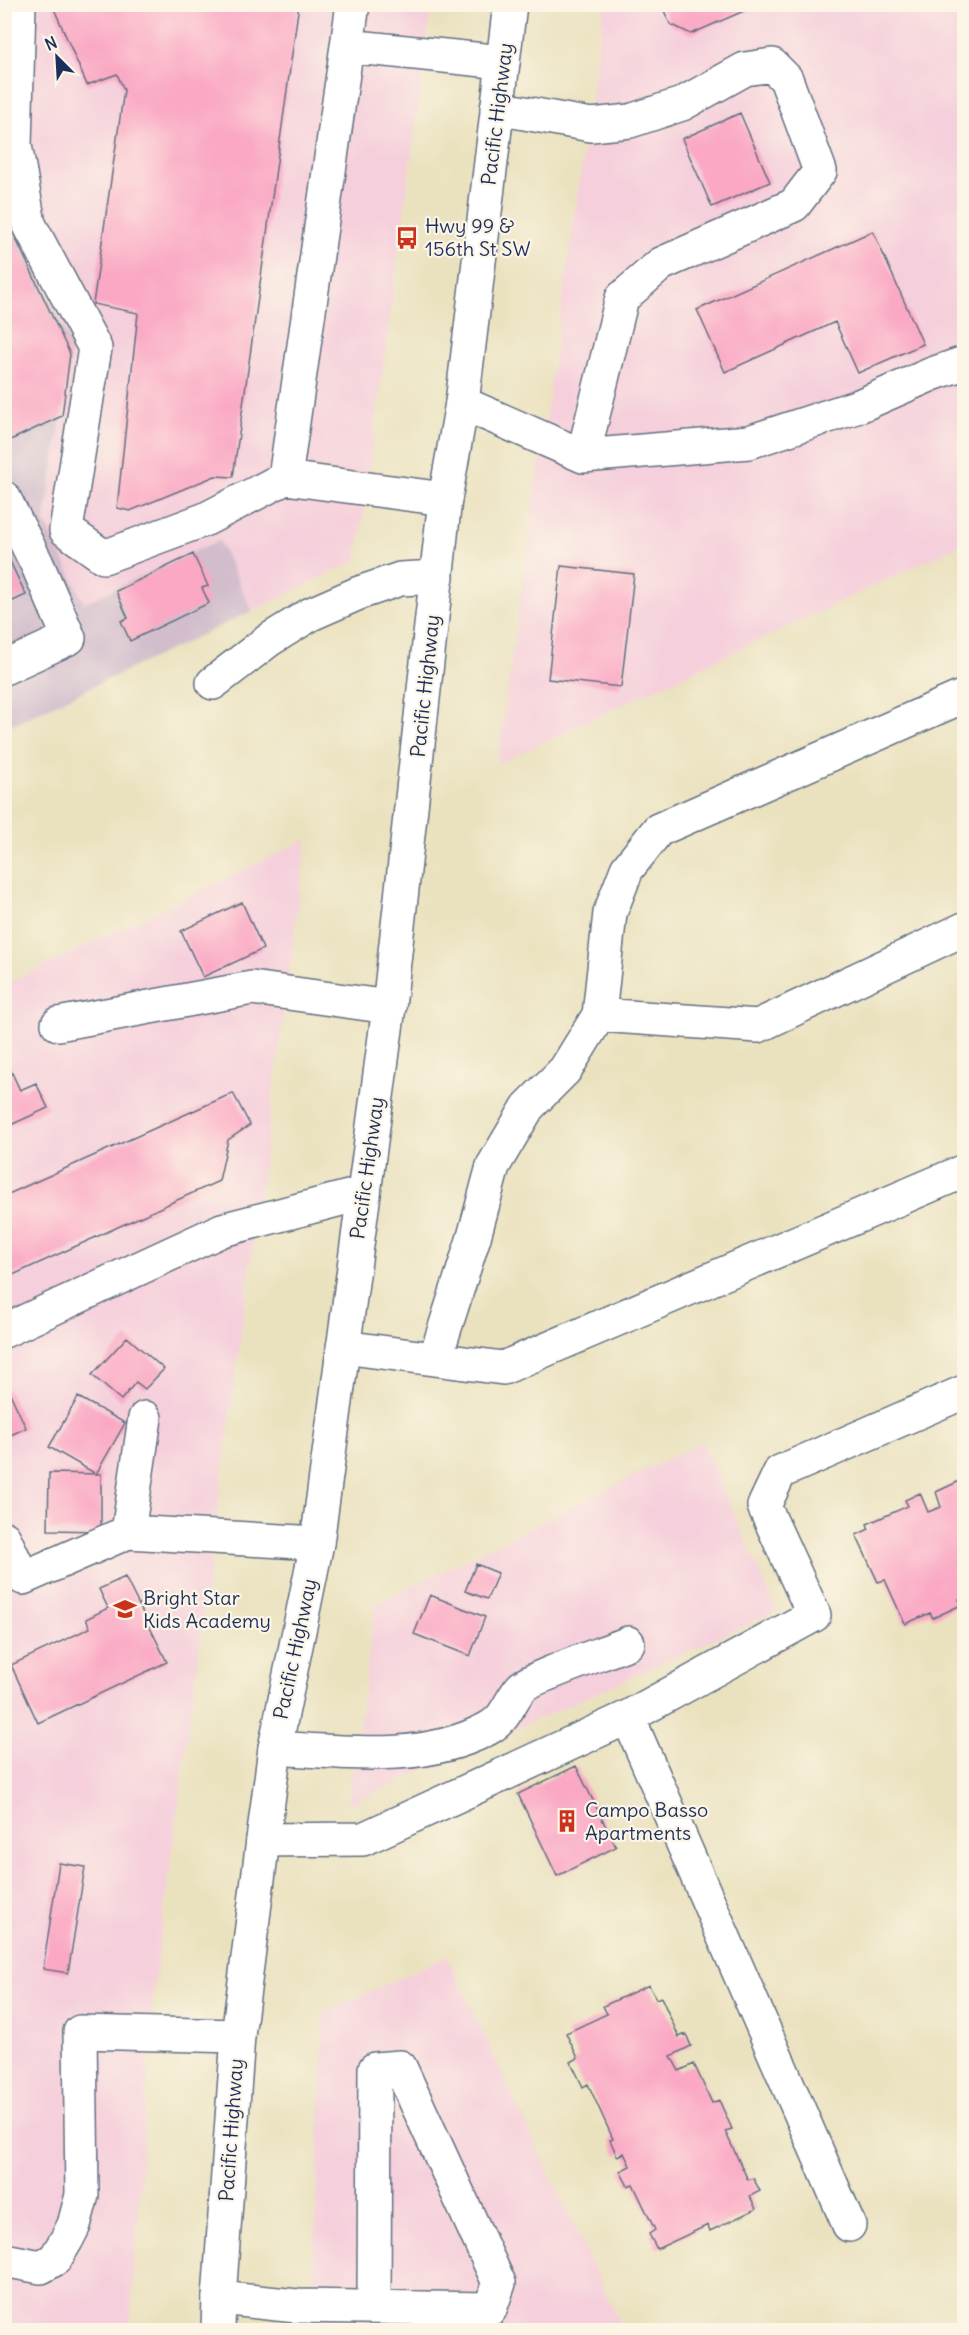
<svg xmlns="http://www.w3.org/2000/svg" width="969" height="2335" font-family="Delius,sans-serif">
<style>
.built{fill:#f5cfdb}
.industrial{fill:#d1bdcc}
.building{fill:#faa8c4}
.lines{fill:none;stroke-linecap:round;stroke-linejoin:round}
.minor-casing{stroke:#636e80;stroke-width:36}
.highway-casing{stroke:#636e80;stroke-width:36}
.minor{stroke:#fff;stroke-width:33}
.highway{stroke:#fff;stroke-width:33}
.labels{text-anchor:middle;stroke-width:4.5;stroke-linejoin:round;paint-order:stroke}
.street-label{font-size:20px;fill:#1b2f5e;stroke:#fcf5e5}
.poi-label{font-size:20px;fill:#1b2f5e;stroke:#fcf5e5;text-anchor:start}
</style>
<rect width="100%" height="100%" fill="#fcf5e5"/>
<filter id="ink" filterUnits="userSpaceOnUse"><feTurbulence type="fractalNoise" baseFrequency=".0167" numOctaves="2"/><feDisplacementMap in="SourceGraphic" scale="12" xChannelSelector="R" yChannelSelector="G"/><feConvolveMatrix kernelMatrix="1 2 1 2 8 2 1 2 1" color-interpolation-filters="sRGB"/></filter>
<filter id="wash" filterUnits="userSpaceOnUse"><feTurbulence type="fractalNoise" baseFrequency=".008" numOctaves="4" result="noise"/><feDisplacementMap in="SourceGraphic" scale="24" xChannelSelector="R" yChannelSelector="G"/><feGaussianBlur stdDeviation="1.35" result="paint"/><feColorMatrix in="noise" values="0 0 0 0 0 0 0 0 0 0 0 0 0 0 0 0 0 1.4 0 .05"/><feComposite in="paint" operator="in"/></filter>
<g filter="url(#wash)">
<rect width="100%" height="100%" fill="#eae2bf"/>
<path class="built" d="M 5,5 L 432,5 L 357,560 L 252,611 L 218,540 L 84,603 L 45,521 L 72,346 L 5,203 Z
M 604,5 L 964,5 L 964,543 L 497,764 Z
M 307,839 L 153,1995 L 130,2330 L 5,2330 L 5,985 Z
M 702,1442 L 777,1611 L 348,1805 L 376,1604 Z
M 447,1956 L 623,2330 L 311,2330 L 324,2013 Z"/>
<path class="industrial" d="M 4,203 L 72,346 L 45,521 L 84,603 L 219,540 L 252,611 L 5,728 Z"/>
<g id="blocks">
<path class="building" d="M 52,4 L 299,4 L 233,477 L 215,476 L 130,511 L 117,508 L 138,313 L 93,304 L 124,90 L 117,74 L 87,85 Z
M 661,4 L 760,4 L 691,34 L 670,24 Z
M 740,113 L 770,182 L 712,207 L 682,139 Z
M 9,224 L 70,354 L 62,416 L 4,443 L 4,226 Z
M 873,231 L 923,344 L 858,373 L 835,322 L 725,372 L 697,310 Z
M 4,549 L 26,595 L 4,605 Z
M 193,554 L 208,586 L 202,588 L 209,603 L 130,641 L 121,621 L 128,618 L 116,591 Z
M 561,566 L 634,574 L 621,687 L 548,679 Z
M 242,902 L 263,949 L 203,977 L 181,931 Z
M 4,1056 L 20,1090 L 36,1083 L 48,1108 L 4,1128 Z
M 233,1093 L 250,1125 L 228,1140 L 219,1181 L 4,1279 L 4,1196 Z
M 127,1337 L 164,1369 L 145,1389 L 136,1382 L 121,1400 L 92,1375 Z
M 8,1389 L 26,1428 L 4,1438 L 4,1390 Z
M 78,1397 L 125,1423 L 96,1474 L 49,1447 Z
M 49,1473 L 101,1474 L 101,1531 L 48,1530 Z
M 964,1479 L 964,1596 L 959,1599 L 961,1605 L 933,1618 L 930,1613 L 905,1624 L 885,1580 L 878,1582 L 856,1535 L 869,1529 L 867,1524 L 908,1506 L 905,1500 L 920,1493 L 928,1512 L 941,1507 L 936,1492 Z
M 476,1564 L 498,1573 L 487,1599 L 465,1591 Z
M 125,1577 L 167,1662 L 38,1723 L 11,1665 L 90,1628 L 86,1619 L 108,1608 L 99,1589 Z
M 430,1595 L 485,1617 L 470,1656 L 414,1634 Z
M 576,1766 L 616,1847 L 557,1876 L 518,1794 Z
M 59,1863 L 85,1867 L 68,1973 L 43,1969 Z
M 649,1985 L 656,1999 L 661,1997 L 679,2037 L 686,2034 L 691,2046 L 671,2056 L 679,2071 L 694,2064 L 712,2103 L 719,2100 L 732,2129 L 725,2131 L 748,2180 L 753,2178 L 760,2191 L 750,2196 L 756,2209 L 710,2231 L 708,2225 L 657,2249 L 649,2234 L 655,2230 L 633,2184 L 628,2186 L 620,2171 L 630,2166 L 624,2153 L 617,2156 L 610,2140 L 613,2139 L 588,2084 L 583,2087 L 571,2062 L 578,2058 L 566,2033 L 607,2014 L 603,2006 Z"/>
</g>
</g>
<g filter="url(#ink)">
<use href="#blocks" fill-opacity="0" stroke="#636e80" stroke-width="1.5"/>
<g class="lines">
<g class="minor-casing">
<path id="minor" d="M 19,4 L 15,145 L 29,224 L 95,348 L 66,530 L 104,557 L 206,519 L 285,478 L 353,4
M 347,46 L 503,62
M 497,108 L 591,125 L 630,121 L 682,104 L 745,69 L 772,65 L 786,79 L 820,171 L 794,205 L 661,264 L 622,298 L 583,456
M 462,403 L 583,456 L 749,442 L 859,406 L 932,374 L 964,363
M 285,478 L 445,499
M 4,498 L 37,564 L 69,638 L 4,668
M 213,683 L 269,640 L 311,614 L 359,593 L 400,579 L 437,577
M 599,1015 L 758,1026 L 964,929
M 58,1024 L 252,988 L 389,1007
M 4,1331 L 222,1230 L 364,1193
M 343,1347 L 503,1368 L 964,1171
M 435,1359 L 474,1237 L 493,1166 L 528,1107 L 565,1070 L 599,1015 L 610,913 L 627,869 L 658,830 L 964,696
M 145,1418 L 128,1532 L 317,1543
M 4,1538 L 23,1578 L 128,1532
M 628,1717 L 849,2225
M 275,1748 C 345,1752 423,1763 487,1729 C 508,1718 508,1702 522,1687 C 529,1679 612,1650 628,1643
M 263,1840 L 363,1839 L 628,1717 L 814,1615 L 764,1506 L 780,1472 L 964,1392
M 4,2260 L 41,2267 L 55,2259 L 67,2239 L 74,2225 L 82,2195 L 80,2032 L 238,2036
M 219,2298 L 297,2306 L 490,2309 L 499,2283 L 400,2067 L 375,2069 L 374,2307"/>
</g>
<g class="highway-casing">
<path id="highway" d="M 218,2330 L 219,2298 L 238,2036 L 263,1840 L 275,1748 L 317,1543 L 364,1193 L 389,1007 L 445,499 L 462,403 L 510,4"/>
</g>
<use href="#minor" class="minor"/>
<use href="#highway" class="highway"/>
</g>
</g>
<defs>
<g id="bus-bare" transform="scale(1.8)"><path d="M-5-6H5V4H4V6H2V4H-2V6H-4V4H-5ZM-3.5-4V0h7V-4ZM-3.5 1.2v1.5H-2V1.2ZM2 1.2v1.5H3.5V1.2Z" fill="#c8321e" stroke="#fcf5e5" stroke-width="2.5" paint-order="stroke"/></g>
<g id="school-bare" transform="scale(1.8)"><path d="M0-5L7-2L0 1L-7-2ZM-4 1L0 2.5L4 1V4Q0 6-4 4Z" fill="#c8321e" stroke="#fcf5e5" stroke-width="2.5" paint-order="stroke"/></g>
<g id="building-bare" transform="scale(1.8)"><path d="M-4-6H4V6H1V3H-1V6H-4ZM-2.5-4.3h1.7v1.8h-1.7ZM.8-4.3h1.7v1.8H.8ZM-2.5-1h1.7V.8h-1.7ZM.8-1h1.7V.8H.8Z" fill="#c8321e" stroke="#fcf5e5" stroke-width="2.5" paint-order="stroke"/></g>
</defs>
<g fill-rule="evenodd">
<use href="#bus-bare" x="407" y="238"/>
<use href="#school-bare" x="125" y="1609"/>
<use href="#building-bare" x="567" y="1821"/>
</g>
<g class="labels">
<g class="street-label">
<text transform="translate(497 114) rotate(-83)" y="7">Pacific Highway</text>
<text transform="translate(425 686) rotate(-84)" y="7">Pacific Highway</text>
<text transform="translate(367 1168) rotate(-82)" y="7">Pacific Highway</text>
<text transform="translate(295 1649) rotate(-78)" y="7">Pacific Highway</text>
<text transform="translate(231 2130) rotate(-86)" y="7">Pacific Highway</text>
</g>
<g class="poi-label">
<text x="425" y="233">Hwy 99 &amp;<tspan x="425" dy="23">156th St SW</tspan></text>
<text x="143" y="1605">Bright Star<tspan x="143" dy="23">Kids Academy</tspan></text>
<text x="585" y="1817">Campo Basso<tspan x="585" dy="23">Apartments</tspan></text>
</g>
</g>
<rect width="969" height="2335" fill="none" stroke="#fcf5e5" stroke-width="24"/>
<g transform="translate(57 57) rotate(336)" stroke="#fcf5e5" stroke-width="4.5" paint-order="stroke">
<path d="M0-4.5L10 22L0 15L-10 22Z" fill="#1b2f5e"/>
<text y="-9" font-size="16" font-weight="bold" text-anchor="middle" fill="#1b2f5e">N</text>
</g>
</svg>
